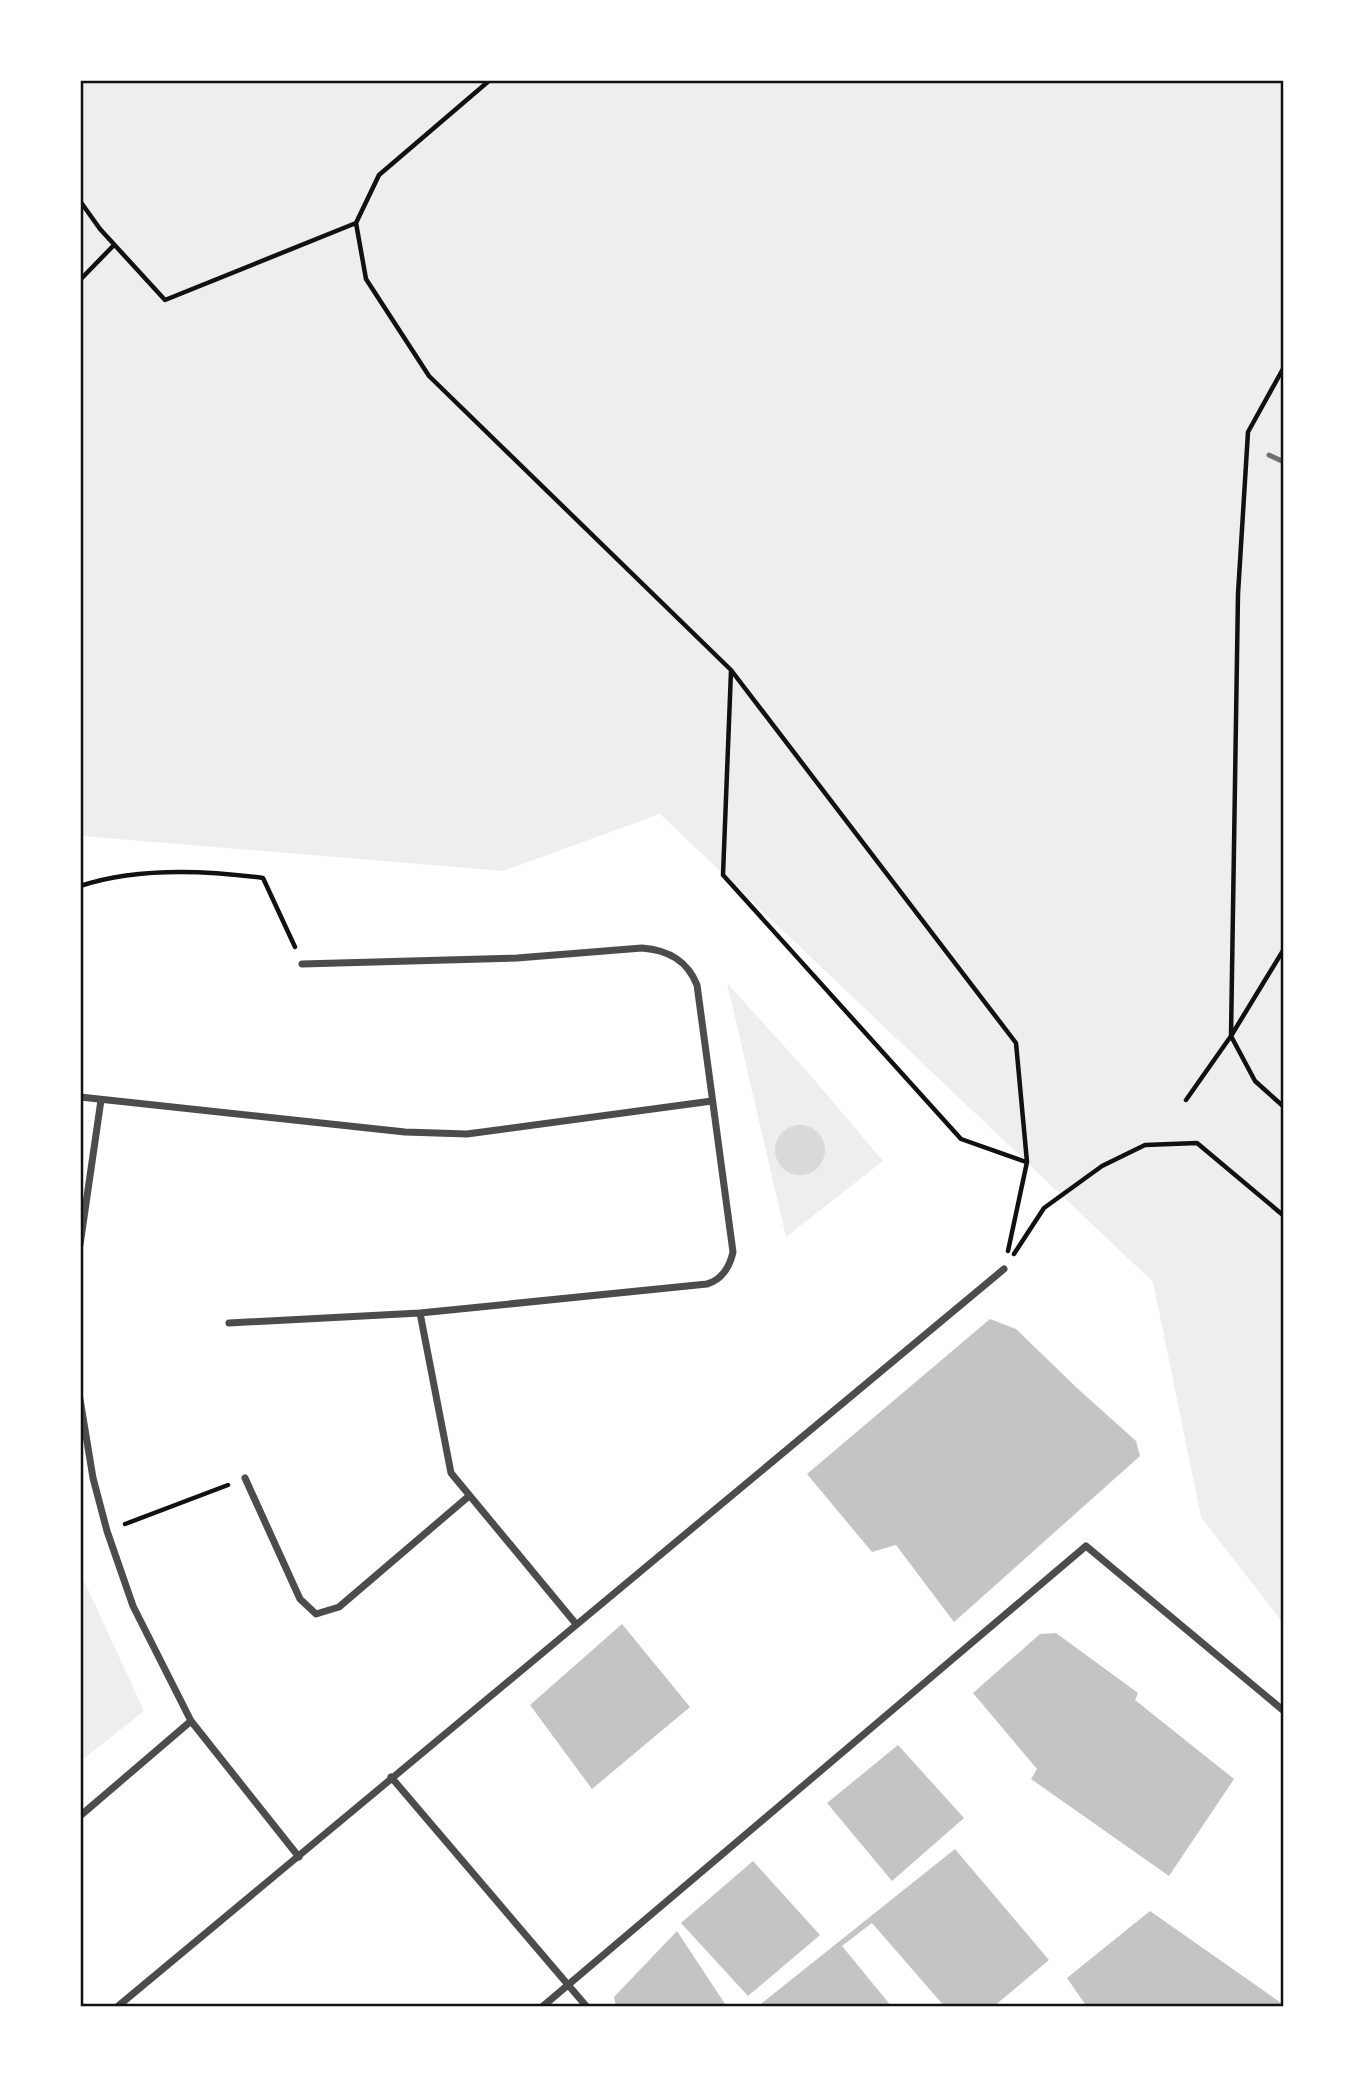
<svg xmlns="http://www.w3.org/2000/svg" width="1364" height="2087" font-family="Rubik,sans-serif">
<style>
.green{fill:#eee}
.water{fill:#d9d9d9}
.building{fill:#c4c4c4}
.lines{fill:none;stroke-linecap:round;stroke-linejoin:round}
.path{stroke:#111;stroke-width:4.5}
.minor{stroke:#4c4c4c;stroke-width:7}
.rail{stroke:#707070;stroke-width:5}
.neatline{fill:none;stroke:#111;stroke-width:2.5}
</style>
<rect width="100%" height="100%" fill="#fff"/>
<path class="green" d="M 80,81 L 1283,81 L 1283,1623 L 1201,1517 L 1153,1282 L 660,814 L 503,871 L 81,836 Z
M 727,983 L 811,1076 L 883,1161 L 786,1237 Z
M 81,1574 L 144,1711 L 81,1761 L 80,1761 Z"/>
<path class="water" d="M775 1150a25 25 0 1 1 50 0a25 25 0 1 1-50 0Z"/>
<path class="building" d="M 990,1319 L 1016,1329 L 1077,1388 L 1136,1441 L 1140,1456 L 954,1622 L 896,1545 L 872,1552 L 807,1474 Z
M 622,1624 L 690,1707 L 592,1789 L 530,1705 Z
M 1056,1633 L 1138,1693 L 1135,1700 L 1234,1779 L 1169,1876 L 1031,1779 L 1037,1769 L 973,1693 L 1040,1634 Z
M 898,1745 L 964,1818 L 892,1881 L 827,1803 Z
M 955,1849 L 1049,1960 L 993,2007 L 945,2007 L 872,1923 L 842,1946 L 892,2007 L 757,2007 Z
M 753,1861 L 820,1935 L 748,1996 L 681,1923 Z
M 1150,1911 L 1284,2005 L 1284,2007 L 1087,2007 L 1067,1978 Z
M 677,1931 L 727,2007 L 616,2007 L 614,1997 Z"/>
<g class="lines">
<path class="path" d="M 490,80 L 379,175 L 356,223 L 366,279 L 429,376 L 731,670 L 1016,1043 L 1027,1162 L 1008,1251
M 80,201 L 100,229 L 165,300 L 356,223
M 80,280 L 114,245
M 1284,367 L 1248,432 L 1238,594 L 1231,1036 L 1284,949
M 731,671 L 723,875 L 961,1139 L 1026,1162
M 80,886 C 137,867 204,870 263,878 L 295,947
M 1186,1100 L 1231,1036 L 1255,1081 L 1284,1107
M 1014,1254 L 1044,1208 L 1102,1166 L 1145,1145 L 1197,1143 L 1284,1216
M 125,1524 L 228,1485"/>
<path class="minor" d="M 80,1097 L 405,1132 L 467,1134 L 712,1101
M 80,1245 L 101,1100
M 420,1313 L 451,1473 L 576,1624
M 229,1323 L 420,1313 L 707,1284 C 722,1280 730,1266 733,1252 L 697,985 C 687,960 668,950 642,948 L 517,958 L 302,964
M 80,1399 L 93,1478 L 107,1531 L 133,1606 L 191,1721 L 299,1857
M 245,1478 L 300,1599 L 316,1614 L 339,1607 L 469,1496
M 391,1777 L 587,2007
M 80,1816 L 191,1721
M 117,2007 L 1004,1269
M 542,2007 L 1086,1546 L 1284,1711"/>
<path class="rail" d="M 1269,455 L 1284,462"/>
</g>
<rect width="1364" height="2087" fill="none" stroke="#ffffff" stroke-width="164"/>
<rect x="82" y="82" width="1200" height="1923" class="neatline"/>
</svg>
